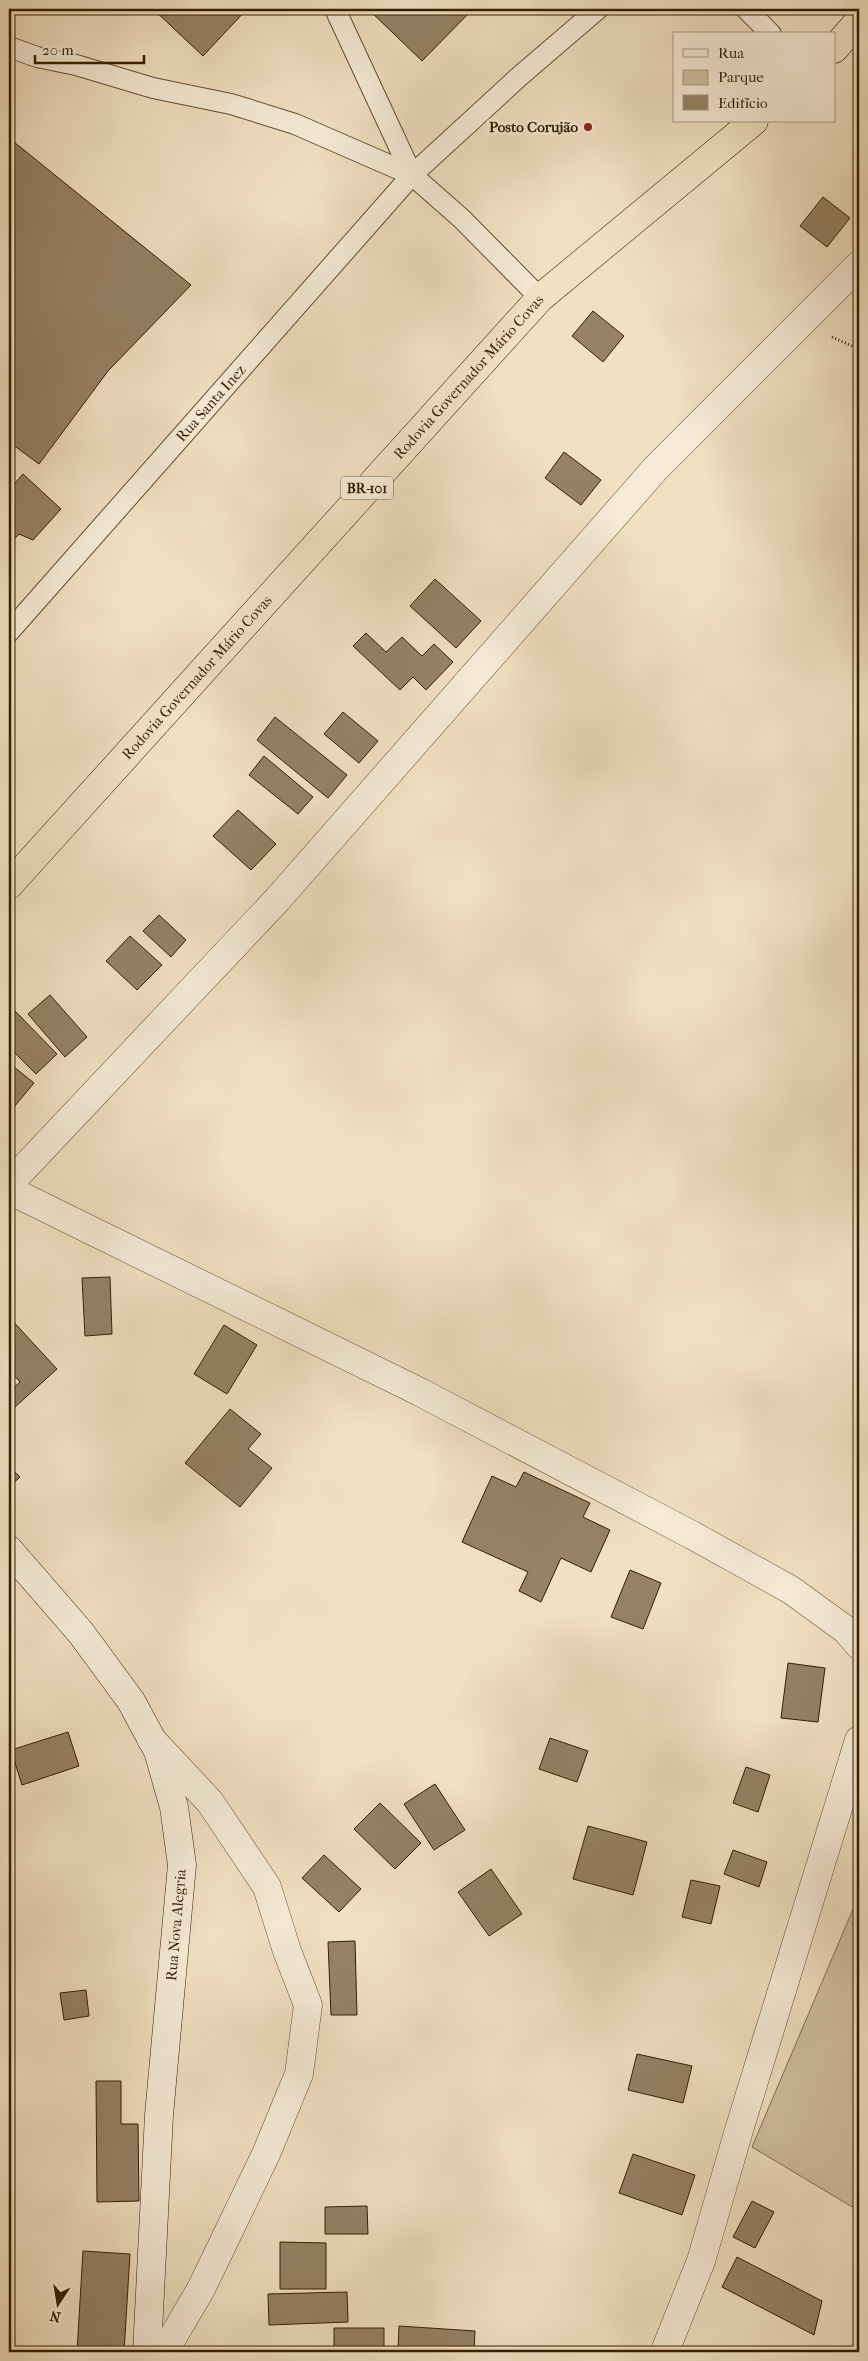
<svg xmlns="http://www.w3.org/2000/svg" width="868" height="2361" font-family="'IM FELL French Canon',serif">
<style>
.green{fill:#d1bfa1;stroke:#826e50}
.building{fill:#968265;stroke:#341d00}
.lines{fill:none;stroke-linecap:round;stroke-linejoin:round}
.service-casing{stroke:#634e30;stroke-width:22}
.minor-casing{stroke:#634e30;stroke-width:29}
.secondary-casing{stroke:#341d00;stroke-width:29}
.trunk-casing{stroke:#341d00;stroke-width:29}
.path{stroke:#341d00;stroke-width:3;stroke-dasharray:1 2.5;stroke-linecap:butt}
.service{stroke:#f6ebd7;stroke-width:20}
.minor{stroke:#f6ebd7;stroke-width:28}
.secondary{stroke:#f6ebd7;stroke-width:28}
.trunk{stroke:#f1e0c2;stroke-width:28}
.poi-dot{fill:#8f2418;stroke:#f6ebd7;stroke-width:2}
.labels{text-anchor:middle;stroke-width:5;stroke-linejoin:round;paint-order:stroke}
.shield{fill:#f6ebd7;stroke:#6e5b40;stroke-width:1}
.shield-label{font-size:14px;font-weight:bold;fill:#341d00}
.poi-label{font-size:15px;font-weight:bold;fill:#341d00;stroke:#f6ebd7;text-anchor:end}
.street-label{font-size:15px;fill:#341d00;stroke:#f6ebd7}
</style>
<rect width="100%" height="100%" fill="#f1e0c2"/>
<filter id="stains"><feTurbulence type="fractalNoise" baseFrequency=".004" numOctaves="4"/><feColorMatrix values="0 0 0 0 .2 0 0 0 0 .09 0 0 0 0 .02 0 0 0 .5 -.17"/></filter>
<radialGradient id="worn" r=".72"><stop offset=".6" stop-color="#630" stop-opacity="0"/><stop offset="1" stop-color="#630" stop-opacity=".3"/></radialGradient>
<path class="green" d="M 859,1895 L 859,2211 L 752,2147 Z"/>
<path class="building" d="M 153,9 L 247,9 L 203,56 Z
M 368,9 L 473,9 L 422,61 Z
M 9,138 L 191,285 L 108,371 L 39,464 L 16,447 L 9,456 Z
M 823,197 L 850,218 L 827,247 L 800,226 Z
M 593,311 L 624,336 L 603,362 L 572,336 Z
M 564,452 L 601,480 L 581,505 L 545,478 Z
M 23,474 L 61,509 L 33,540 L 19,534 L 9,545 L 9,490 Z
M 435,579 L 481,621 L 456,648 L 410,606 Z
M 366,633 L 386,652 L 402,637 L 422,656 L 434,644 L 453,662 L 426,690 L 413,677 L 400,690 L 353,646 Z
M 343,712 L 378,741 L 359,763 L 324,734 Z
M 275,717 L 347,775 L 328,798 L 257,740 Z
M 264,756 L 313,797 L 298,814 L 249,775 Z
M 238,810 L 276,844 L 251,870 L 213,836 Z
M 159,915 L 186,940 L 171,957 L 143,931 Z
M 130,936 L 162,965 L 137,990 L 106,961 Z
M 50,995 L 87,1037 L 65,1057 L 28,1014 Z
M 15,1011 L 57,1054 L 36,1074 L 9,1047 L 9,1017 Z
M 9,1063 L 34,1083 L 14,1107 L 9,1103 Z
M 110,1277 L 112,1334 L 85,1336 L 82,1278 Z
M 9,1317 L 57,1369 L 15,1407 L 9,1400 L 9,1392 L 20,1382 L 9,1370 Z
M 224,1325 L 257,1345 L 227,1394 L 194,1374 Z
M 230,1409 L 261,1434 L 248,1449 L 272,1468 L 240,1507 L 185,1463 Z
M 9,1466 L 20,1477 L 9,1487 Z
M 524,1472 L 590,1503 L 583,1517 L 610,1530 L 591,1572 L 561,1558 L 541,1602 L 519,1591 L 528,1572 L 462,1542 L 492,1476 L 516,1487 Z
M 630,1570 L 661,1583 L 643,1629 L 611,1617 Z
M 788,1663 L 825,1668 L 818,1722 L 781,1718 Z
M 68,1732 L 79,1766 L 22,1785 L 11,1750 Z
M 550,1738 L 588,1751 L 577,1782 L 539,1769 Z
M 746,1767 L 770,1775 L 758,1812 L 733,1803 Z
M 435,1784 L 465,1830 L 434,1850 L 404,1804 Z
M 380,1803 L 421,1843 L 395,1869 L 354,1829 Z
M 588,1826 L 647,1842 L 633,1895 L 573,1879 Z
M 733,1850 L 767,1862 L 759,1887 L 724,1874 Z
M 324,1855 L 361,1889 L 339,1912 L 302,1878 Z
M 491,1869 L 522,1914 L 489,1936 L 458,1892 Z
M 691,1880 L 720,1886 L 711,1924 L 682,1917 Z
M 355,1941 L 357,2015 L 331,2015 L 328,1942 Z
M 86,1990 L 89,2016 L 64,2020 L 60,1993 Z
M 637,2054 L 692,2066 L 683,2103 L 628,2090 Z
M 96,2081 L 121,2081 L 121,2124 L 138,2124 L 139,2201 L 97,2202 Z
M 633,2154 L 695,2175 L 682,2215 L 619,2193 Z
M 752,2201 L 774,2212 L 755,2248 L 733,2237 Z
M 367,2206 L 368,2234 L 325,2234 L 325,2207 Z
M 280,2242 L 326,2243 L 326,2289 L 280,2289 Z
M 83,2251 L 130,2254 L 124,2352 L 77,2352 Z
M 737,2257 L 822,2301 L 814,2335 L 722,2287 Z
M 347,2292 L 348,2322 L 269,2325 L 268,2294 Z
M 399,2326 L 475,2331 L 474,2352 L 398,2352 Z
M 334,2328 L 384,2328 L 384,2352 L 334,2352 Z"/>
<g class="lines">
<g class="service-casing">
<g id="service">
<path d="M 335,9 L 412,175"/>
<path d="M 746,9 L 771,34"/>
<path d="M 9,47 L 37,57 L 76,65 L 153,88 L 231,104 L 295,124 L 412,175 L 462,219 L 540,298"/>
<path id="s1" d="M 9,632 L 412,175 L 521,75 L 598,9"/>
</g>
</g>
<g class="minor-casing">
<path id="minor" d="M 9,1184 L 277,900 L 656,468 L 859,265
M 9,1190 L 420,1392 L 692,1535 L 791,1590 L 846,1630 L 859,1645
M 151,1739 L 210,1802 L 267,1887 L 287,1951 L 308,2005 L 299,2074 L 266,2154 L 201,2289 L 164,2352
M 665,2351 L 701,2261 L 739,2130 L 859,1740"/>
</g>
<g class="secondary-casing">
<path id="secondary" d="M 9,1550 L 81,1633 L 131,1701 L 158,1751 L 174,1807 L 182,1865 L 159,2115 L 147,2352"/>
</g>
<g class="trunk-casing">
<g id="trunk">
<path d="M 834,49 L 859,21"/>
<path id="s2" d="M 9,885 L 540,298 L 754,121"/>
</g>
</g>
<path class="path" d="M 832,337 L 859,349"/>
<use href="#service" class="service"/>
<use href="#minor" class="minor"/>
<use href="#secondary" class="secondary"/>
<use href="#trunk" class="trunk"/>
</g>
<circle class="poi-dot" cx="588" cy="127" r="5"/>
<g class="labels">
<rect class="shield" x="341" y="476.5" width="52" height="23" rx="4"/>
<g class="shield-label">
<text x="367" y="493">BR-101</text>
</g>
<g class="poi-label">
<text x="578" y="132">Posto Corujão</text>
</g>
<g class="street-label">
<text dy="5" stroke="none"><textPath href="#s2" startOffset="685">Rodovia Governador Mário Covas</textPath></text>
<text dy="5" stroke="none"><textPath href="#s1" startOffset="305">Rua Santa Inez</textPath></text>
<text dy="5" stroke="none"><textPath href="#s2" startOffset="280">Rodovia Governador Mário Covas</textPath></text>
<text transform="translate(176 1925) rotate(-85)" y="5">Rua Nova Alegria</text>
</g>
</g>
<rect width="868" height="2361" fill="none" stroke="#f1e0c2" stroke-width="30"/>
<rect x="10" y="10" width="848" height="2341" fill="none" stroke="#341d00" stroke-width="2.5"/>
<rect x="15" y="15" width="838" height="2331" fill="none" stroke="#341d00"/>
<rect x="673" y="32" width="162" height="90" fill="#f6ebd7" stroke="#a89981"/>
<rect x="683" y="49" width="25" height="8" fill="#f6ebd7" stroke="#a89981"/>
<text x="718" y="58" font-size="15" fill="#341d00">Rua</text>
<rect x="683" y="70" width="25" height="15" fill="#d1bfa1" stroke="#a89981"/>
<text x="718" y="82" font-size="15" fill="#341d00">Parque</text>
<rect x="683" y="95" width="25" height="15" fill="#968265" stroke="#a89981"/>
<text x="718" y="108" font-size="15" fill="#341d00">Edifício</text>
<g transform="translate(58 2304) rotate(192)" stroke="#f6ebd7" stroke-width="4" paint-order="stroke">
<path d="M0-4L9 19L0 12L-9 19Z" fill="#341d00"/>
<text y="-8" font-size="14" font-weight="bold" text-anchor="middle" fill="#341d00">N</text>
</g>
<path d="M35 55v8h109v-8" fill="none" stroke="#341d00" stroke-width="2.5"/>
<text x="42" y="55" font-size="15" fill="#341d00" stroke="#f6ebd7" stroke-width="4" paint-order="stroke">20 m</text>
<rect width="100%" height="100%" filter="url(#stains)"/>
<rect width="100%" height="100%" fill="url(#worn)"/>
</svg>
